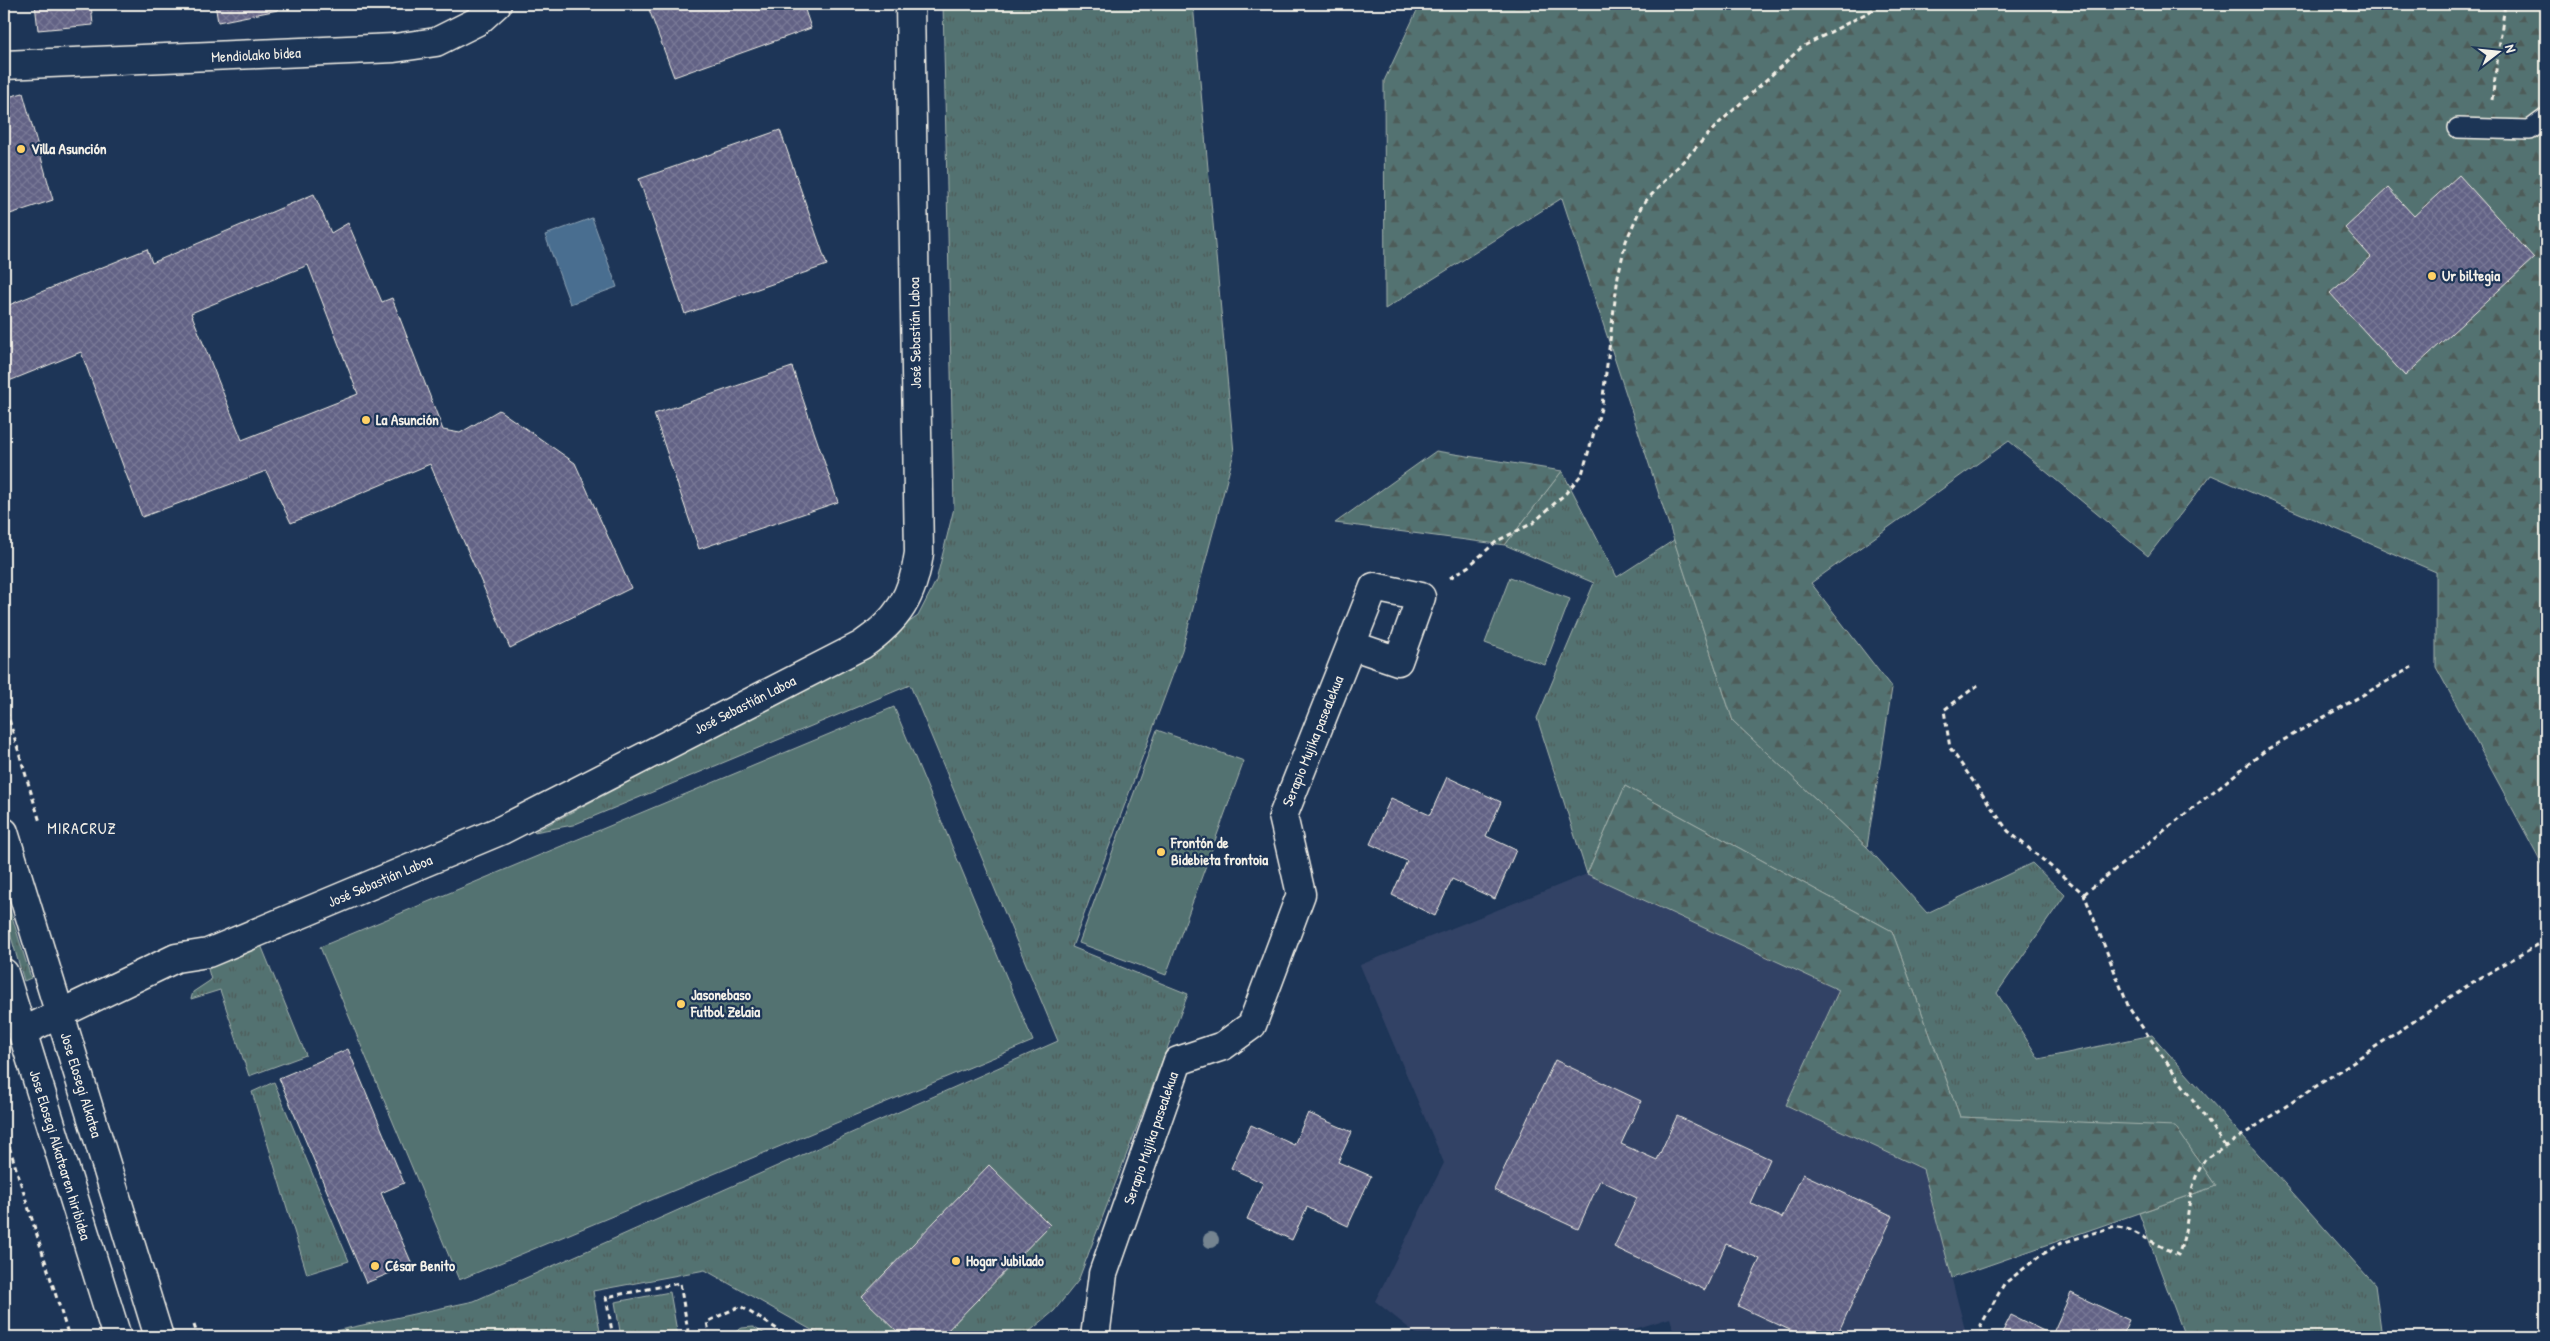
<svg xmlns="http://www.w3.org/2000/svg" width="2550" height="1341" font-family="'Patrick Hand',sans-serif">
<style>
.built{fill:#324265}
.grass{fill:url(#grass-tufts);stroke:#a4b2ac}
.forest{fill:url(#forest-firs);stroke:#a4b2ac}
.park{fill:url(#park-dots);stroke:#a4b2ac}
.pitch{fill:#537271;stroke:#a4b2ac}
.water{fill:#496e90;stroke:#8da2b3}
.building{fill:url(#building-cross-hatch);stroke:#f4f1e8;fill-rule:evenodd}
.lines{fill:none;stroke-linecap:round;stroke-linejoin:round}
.lane-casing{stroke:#f4f1e8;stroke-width:22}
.street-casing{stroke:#f4f1e8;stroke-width:31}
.secondary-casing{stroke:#f4f1e8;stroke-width:31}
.path{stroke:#f4f1e8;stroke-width:3;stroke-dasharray:5 4;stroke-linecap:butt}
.lane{stroke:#1d3557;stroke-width:19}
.street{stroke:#1d3557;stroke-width:28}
.secondary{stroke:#1d3557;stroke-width:28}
.tree{fill:#748490}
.poi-dot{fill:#ffd166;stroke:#1d3557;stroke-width:2}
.labels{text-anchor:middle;stroke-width:4.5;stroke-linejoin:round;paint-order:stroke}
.street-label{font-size:15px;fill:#f4f1e8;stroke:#1d3557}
.poi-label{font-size:15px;font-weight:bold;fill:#f4f1e8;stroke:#1d3557;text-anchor:start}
.neighbourhood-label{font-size:16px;letter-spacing:1px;fill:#f4f1e8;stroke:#1d3557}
</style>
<defs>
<pattern id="grass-tufts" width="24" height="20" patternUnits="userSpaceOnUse" patternTransform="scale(1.25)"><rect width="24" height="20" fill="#537271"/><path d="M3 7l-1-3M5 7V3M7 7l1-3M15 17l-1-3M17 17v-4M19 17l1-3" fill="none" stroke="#4e5b59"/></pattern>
<pattern id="forest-firs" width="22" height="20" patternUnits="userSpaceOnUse" patternTransform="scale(1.25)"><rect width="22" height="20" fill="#537271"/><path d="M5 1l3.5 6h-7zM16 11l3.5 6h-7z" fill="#4e5b59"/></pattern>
<pattern id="park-dots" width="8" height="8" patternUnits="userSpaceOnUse" patternTransform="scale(1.25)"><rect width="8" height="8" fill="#537271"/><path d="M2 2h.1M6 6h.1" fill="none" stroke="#4e5b59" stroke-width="1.8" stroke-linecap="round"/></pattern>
<pattern id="building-cross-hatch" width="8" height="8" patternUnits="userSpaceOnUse" patternTransform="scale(1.25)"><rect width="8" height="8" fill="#626285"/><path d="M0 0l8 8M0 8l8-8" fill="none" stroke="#797996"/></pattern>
</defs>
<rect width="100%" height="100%" fill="#1d3557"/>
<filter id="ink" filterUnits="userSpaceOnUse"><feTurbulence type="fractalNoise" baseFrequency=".02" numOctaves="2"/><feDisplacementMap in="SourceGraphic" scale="10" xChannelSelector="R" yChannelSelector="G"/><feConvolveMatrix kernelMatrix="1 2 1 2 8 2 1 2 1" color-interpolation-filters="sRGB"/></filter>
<g filter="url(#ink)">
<path class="built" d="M 1587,874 L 1839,990 L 1787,1105 L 1923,1169 L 1967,1337 L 1676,1337 L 1670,1318 L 1609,1337 L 1420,1337 L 1375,1301 L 1444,1163 L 1360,965 Z"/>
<path class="grass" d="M 943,4 L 1193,4 L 1234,453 L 1182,650 L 1072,947 L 1188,994 L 1078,1281 L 1054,1311 L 1023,1337 L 824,1337 L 705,1270 L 593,1291 L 601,1337 L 307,1337 L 474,1301 L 1058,1041 L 910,685 L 573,825 L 534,832 L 840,670 L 918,616 L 936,581 L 954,508 Z
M 1562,471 L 1617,577 L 1674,540 L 1733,721 L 1867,847 L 1927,913 L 2032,863 L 2065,895 L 1997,993 L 2039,1059 L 2152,1035 L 2375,1285 L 2382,1337 L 2185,1337 L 2139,1213 L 2216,1186 L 2175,1127 L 1960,1117 L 1892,931 L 1625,786 L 1587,874 L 1537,718 L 1594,583 L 1505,545 Z
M 4,891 L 31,978 L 24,981 L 4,913 Z
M 261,945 L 306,1055 L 249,1076 L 220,990 L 191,999 L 193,992 L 211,980 L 208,969 Z
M 274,1082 L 349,1261 L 307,1274 L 252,1092 Z
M 670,1292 L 678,1337 L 621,1337 L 615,1302 Z"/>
<path class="forest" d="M 1420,4 L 2546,4 L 2546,871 L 2436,667 L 2436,572 L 2211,475 L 2148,556 L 2009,441 L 1811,583 L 1892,688 L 1867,847 L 1733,721 L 1562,198 L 1385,309 L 1384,81 Z
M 1436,451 L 1562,471 L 1505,545 L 1335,523 Z
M 1625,786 L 1892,931 L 1960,1117 L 2175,1126 L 2216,1186 L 1952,1278 L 1923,1169 L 1786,1105 L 1839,990 L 1587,874 Z"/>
<path class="park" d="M 753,1327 L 770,1337 L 727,1337 L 742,1328 Z"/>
<path class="pitch" d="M 1510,577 L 1570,599 L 1545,665 L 1485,643 Z
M 894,707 L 1033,1041 L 459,1280 L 320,947 Z
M 1157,730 L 1244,761 L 1166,975 L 1079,943 Z"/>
<path class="water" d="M 592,218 L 617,287 L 570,304 L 545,235 Z"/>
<path class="building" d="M 35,4 L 91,4 L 93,25 L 38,30 Z
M 215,4 L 277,4 L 278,10 L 218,22 Z
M 647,4 L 803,4 L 811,28 L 674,77 Z
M 23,93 L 53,200 L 4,216 L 4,98 Z
M 780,130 L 827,265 L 685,314 L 639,179 Z
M 2459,175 L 2534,258 L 2405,376 L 2330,293 L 2371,257 L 2345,228 L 2388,188 L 2414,216 Z
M 314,194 L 331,233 L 348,223 L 382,302 L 392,298 L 443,430 L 460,433 L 499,410 L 575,463 L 631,588 L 510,648 L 430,464 L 291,523 L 266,471 L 142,517 L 81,352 L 4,383 L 4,307 L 147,249 L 152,263 ZM 308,265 L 358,394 L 242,440 L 191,313 Z
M 792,367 L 838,502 L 699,549 L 654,414 Z
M 1447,777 L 1501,802 L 1486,836 L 1516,850 L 1495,899 L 1452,879 L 1435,916 L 1392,895 L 1407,861 L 1370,844 L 1391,798 L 1430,815 Z
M 348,1049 L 404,1183 L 381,1193 L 412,1264 L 366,1283 L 279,1078 Z
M 1555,1060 L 1641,1101 L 1621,1144 L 1657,1160 L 1677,1116 L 1770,1159 L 1750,1203 L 1782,1218 L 1803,1174 L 1893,1216 L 1836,1337 L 1805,1337 L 1738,1306 L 1760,1259 L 1726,1244 L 1705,1290 L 1614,1247 L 1637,1198 L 1600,1180 L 1578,1229 L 1494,1190 Z
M 1308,1113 L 1352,1132 L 1338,1162 L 1371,1176 L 1348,1226 L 1307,1207 L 1292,1240 L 1247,1219 L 1263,1183 L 1231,1168 L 1251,1125 L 1294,1145 Z
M 989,1165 L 1050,1225 L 941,1337 L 903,1337 L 862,1297 Z
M 2071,1293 L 2129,1320 L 2121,1337 L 2000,1337 L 2011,1315 L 2052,1335 Z"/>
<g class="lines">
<g class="lane-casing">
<path id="lane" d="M 2458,128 L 2530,130 L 2546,118"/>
</g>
<g class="street-casing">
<path id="street" d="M 4,65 L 394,48 L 436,42 L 478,21 L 497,4
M 22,1032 L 176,958 L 208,953 L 502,830 L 862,645 C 898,620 913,597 919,553 L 910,4
M 1095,1337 L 1103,1274 L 1178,1061 L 1223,1046 L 1252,1025 L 1301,894 L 1283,816 L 1351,645 L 1398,661 L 1421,597 L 1374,587 L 1351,645"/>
</g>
<g class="secondary-casing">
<path id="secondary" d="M 4,832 L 159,1337
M 4,973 L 117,1337"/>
</g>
<path class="path" d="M 2492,100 L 2505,4
M 1450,578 L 1469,566 L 1497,541 L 1533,523 L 1566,493 L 1582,474 L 1602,405 L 1618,276 L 1626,241 L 1642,205 L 1718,124 L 1802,47 L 1884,4
M 1978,685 L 1944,710 L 1950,748 L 2008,831 L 2084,894 L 2129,1008 L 2225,1146
M 4,703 L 40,822
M 2084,894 L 2266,750 L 2412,667
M 4,1130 L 69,1337
M 194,1325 L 198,1337
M 613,1337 L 606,1297 L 680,1283 L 689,1337
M 710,1337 L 707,1322 L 740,1306 L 790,1337
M 1983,1337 L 1981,1325 L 2004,1284 L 2040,1256 L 2059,1244 L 2115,1226 L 2130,1230 L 2178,1255 C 2192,1222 2184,1190 2205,1160 L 2473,982 L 2546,940"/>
<use href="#lane" class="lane"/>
<use href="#street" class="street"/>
<use href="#secondary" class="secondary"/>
</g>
<circle class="tree" cx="1211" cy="1240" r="8"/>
</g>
<g class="poi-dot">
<circle cx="21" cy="149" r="5"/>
<circle cx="2432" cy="276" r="5"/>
<circle cx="366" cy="420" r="5"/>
<circle cx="1161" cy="852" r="5"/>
<circle cx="681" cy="1004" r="5"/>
<circle cx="956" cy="1261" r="5"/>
<circle cx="375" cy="1266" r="5"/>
</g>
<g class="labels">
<g class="street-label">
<text transform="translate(256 55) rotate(-3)" y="5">Mendiolako bidea</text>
<text transform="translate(915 333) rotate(-91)" y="5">José Sebastián Laboa</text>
<text transform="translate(745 705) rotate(-27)" y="5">José Sebastián Laboa</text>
<text transform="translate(1313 741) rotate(-68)" y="5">Serapio Mujika pasealekua</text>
<text transform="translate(380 881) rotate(-23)" y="5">José Sebastián Laboa</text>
<text transform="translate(81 1085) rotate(73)" y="5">Jose Elosegi Alkatea</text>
<text transform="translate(1151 1138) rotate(-71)" y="5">Serapio Mujika pasealekua</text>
<text transform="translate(60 1155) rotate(73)" y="5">Jose Elosegi Alkatearen hiribidea</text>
</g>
<g class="poi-label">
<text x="31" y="154">Villa Asunción</text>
<text x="2442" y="281">Ur biltegia</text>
<text x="376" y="425">La Asunción</text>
<text x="1171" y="848">Frontón de<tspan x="1171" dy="17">Bidebieta frontoia</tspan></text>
<text x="691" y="1000">Jasonebaso<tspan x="691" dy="17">Futbol Zelaia</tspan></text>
<text x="966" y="1266">Hogar Jubilado</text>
<text x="385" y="1271">César Benito</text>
</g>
<g class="neighbourhood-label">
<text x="82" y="834">MIRACRUZ</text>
</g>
</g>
<rect width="2550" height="1341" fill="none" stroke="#1d3557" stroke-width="20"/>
<rect x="10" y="10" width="2530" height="1321" fill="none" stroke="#f4f1e8" stroke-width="2" filter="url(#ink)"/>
<g transform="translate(2498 52) rotate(74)" stroke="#1d3557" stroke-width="4" paint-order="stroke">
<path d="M0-4L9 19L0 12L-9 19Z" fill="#f4f1e8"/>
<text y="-8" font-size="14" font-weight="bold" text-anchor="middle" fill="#f4f1e8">N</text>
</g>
</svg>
